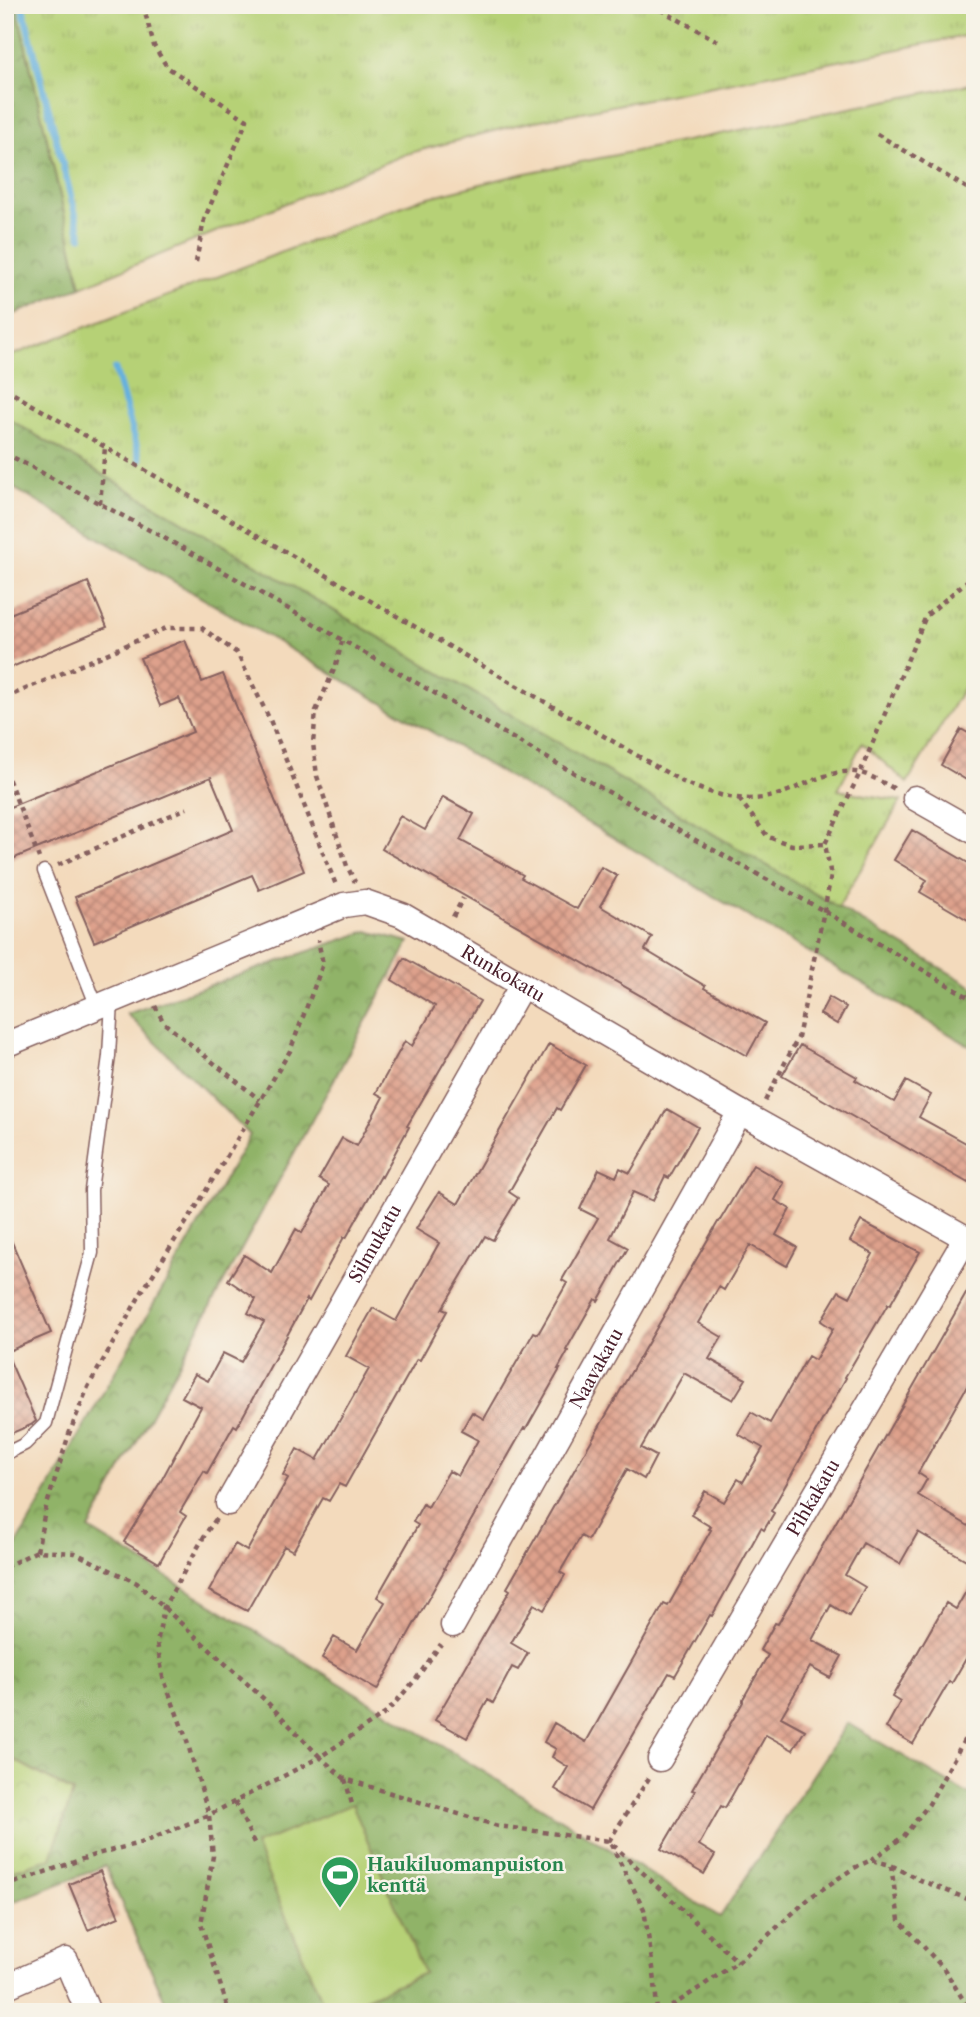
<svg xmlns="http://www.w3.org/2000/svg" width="980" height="2017" font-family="'Libre Caslon Text',serif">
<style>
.grass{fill:url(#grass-tufts);stroke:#807850;stroke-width:2}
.forest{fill:url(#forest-crowns);stroke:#6d6949;stroke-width:2}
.park{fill:url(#park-crowns);stroke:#807850;stroke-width:2}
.garden{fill:#b6d176;stroke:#807850;stroke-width:2}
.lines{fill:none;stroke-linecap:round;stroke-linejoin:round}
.stream{stroke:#65b0de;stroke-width:7}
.building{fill:url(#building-cross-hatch)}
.service-casing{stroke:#85605e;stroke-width:15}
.minor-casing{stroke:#85605e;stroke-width:27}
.path{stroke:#85605e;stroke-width:4.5;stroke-dasharray:5 5;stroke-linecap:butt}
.service{stroke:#fff;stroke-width:12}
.minor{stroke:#fff;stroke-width:24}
.labels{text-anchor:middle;stroke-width:5;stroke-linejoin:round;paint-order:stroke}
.street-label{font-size:18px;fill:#4a1f2b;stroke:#f7f3e8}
.leisure-label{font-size:18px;font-weight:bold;fill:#27864d;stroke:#f7f3e8;text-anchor:start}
</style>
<defs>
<pattern id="grass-tufts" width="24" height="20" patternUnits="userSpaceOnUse" patternTransform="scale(1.75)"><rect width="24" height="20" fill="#b6d176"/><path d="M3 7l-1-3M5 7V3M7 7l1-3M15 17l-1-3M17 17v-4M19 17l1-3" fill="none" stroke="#9eb366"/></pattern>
<pattern id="forest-crowns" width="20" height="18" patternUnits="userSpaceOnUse" patternTransform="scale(1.75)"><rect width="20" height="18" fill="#90b367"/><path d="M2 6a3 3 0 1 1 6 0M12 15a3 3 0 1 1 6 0" fill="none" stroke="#789155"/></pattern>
<pattern id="park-crowns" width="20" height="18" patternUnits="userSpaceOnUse" patternTransform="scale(1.75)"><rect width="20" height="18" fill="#b6d176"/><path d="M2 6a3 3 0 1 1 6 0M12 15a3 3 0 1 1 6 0" fill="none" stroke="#9eb366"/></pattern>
<pattern id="building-cross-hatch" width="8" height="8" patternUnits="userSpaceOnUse" patternTransform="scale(1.75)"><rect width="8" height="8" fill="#dea18c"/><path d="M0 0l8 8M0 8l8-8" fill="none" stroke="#b68373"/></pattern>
</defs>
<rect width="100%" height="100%" fill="#f7f3e8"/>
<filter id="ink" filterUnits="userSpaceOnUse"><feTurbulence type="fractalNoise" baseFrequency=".0143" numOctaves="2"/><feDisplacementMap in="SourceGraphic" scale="14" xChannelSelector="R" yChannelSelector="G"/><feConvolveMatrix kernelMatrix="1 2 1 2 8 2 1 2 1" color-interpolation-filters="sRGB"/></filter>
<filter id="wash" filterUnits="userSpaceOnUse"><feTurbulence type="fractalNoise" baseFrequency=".00686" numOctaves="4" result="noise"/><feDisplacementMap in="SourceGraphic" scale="28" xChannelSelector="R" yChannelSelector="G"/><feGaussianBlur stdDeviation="1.57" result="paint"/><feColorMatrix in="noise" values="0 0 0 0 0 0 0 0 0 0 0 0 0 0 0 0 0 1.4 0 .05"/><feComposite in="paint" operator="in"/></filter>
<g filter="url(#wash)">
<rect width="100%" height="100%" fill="#f3dabc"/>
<path class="grass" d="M 16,5 L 975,5 L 975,34 L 516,125 L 406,154 L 81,287 Z
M 975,83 L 975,672 L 973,672 L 907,783 L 862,743 L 838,790 L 901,801 L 838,908 L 5,417 L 5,358 L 421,199 L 521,174 Z"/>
<path class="forest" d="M 5,5 L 16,5 L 81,287 L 5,318 Z
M 5,417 L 975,988 L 975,1049 L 5,483 Z
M 367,931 L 409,942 L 89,1529 L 720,1917 L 847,1723 L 975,1798 L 975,2012 L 333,2012 L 424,1973 L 256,1845 L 327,2012 L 170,2012 L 105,1866 L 5,1905 L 5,1873 L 51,1857 L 73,1792 L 5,1755 L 5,1565 L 250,1135 L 127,1014 Z"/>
<path class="park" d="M 5,1755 L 73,1792 L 51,1858 L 5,1873 Z"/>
<path class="garden" d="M 352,1804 L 424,1973 L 333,2012 L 327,2012 L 255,1845 Z"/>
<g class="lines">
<path class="stream" d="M 22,5 L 81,236
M 115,369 L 140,459"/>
</g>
<g id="blocks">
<path class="building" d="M 88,582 L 107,627 L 5,670 L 5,616 Z
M 185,640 L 202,682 L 223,674 L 304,871 L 259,890 L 252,875 L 94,942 L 75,897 L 233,830 L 211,777 L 5,862 L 5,809 L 193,732 L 179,698 L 160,706 L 140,658 Z
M 961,729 L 975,737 L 975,785 L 941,765 Z
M 443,797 L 474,814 L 460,840 L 523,875 L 521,878 L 577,909 L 601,867 L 617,876 L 600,906 L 652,937 L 645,950 L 705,986 L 704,988 L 765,1023 L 747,1056 L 382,849 L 400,816 L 425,830 Z
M 912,830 L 975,867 L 975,924 L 920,892 L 927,880 L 894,860 Z
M 404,958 L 480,1001 L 407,1126 L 409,1127 L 382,1177 L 381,1176 L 346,1238 L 344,1237 L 309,1301 L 307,1299 L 237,1427 L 234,1425 L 207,1473 L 204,1471 L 180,1512 L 186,1516 L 159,1563 L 124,1542 L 161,1481 L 201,1407 L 182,1397 L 195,1374 L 208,1381 L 223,1353 L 241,1362 L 264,1322 L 248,1313 L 256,1299 L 228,1280 L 244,1255 L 272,1273 L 296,1229 L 302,1233 L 329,1185 L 319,1179 L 342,1138 L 357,1146 L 383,1097 L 376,1093 L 405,1041 L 412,1046 L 435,1006 L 392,980 Z
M 829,997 L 846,1007 L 837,1024 L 820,1014 Z
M 549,1044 L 586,1065 L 560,1110 L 557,1108 L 509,1192 L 518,1198 L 493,1240 L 485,1236 L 442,1309 L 447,1311 L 420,1360 L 417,1359 L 345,1487 L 339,1484 L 329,1501 L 323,1498 L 293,1551 L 284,1546 L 247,1611 L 209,1591 L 235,1544 L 247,1551 L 288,1478 L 283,1475 L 297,1449 L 317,1460 L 369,1369 L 346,1356 L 373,1308 L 396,1321 L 439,1243 L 416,1229 L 439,1192 L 458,1204 Z
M 800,1045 L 857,1077 L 855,1080 L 894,1102 L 906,1081 L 931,1095 L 919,1117 L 975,1148 L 975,1171 L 968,1183 L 782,1076 Z
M 667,1109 L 698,1127 L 669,1178 L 665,1176 L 653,1201 L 633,1192 L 610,1238 L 628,1248 L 598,1301 L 595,1299 L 566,1350 L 568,1351 L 558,1369 L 560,1369 L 526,1429 L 524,1428 L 444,1568 L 445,1569 L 377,1690 L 322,1658 L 334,1637 L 357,1650 L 385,1602 L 377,1597 L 418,1525 L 413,1522 L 423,1504 L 428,1507 L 449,1471 L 458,1476 L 478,1440 L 461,1431 L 472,1412 L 484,1419 L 534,1332 L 538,1334 L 567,1283 L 562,1280 L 598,1218 L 580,1209 L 599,1169 L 616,1177 L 620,1168 L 630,1173 Z
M 753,1165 L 784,1183 L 775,1200 L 790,1209 L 776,1235 L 797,1247 L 787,1266 L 750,1245 L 724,1290 L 719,1287 L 698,1323 L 722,1337 L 709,1359 L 746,1379 L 733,1400 L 684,1373 L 641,1448 L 656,1456 L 644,1479 L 627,1469 L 588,1540 L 581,1536 L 560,1572 L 565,1575 L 544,1610 L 534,1604 L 511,1643 L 528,1653 L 518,1670 L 512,1667 L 493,1703 L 488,1700 L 467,1738 L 435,1720 L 510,1590 L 507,1588 L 575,1469 L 718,1222 L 719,1222 Z
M 861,1221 L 920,1252 L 890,1305 L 888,1304 L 845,1377 L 846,1378 L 771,1511 L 774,1513 L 764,1530 L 761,1528 L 712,1616 L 710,1615 L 675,1676 L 669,1673 L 590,1810 L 555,1789 L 568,1767 L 552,1757 L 556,1749 L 544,1742 L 554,1723 L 586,1742 L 664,1604 L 668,1606 L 711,1530 L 709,1529 L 711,1527 L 691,1515 L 705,1491 L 724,1502 L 738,1479 L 743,1482 L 763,1448 L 738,1434 L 751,1412 L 770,1423 L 808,1356 L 815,1360 L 833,1329 L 821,1321 L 839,1291 L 850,1297 L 873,1254 L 850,1241 Z
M 5,1226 L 51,1333 L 6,1352 L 36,1421 L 31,1425 L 5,1436 Z
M 975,1278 L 975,1372 L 918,1473 L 927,1479 L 918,1495 L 975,1530 L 975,1565 L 918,1532 L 900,1564 L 863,1543 L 845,1575 L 865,1587 L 849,1616 L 831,1605 L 812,1640 L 842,1656 L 830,1678 L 810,1667 L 781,1717 L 805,1730 L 793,1750 L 766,1735 L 725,1808 L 721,1806 L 699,1845 L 715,1855 L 704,1874 L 661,1849 L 695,1791 L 692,1790 L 743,1702 L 743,1699 L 768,1655 L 760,1650 L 775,1623 L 778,1624 Z
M 975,1576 L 975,1643 L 952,1683 L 949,1682 L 913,1744 L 886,1728 L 900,1702 L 892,1697 L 946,1603 L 956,1609 Z
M 100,1871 L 119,1917 L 88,1930 L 69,1884 Z"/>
</g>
</g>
<g filter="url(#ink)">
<use href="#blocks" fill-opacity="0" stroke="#85605e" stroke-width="2"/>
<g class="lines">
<g class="service-casing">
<path id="service" d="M 44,871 L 97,1007
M 5,1454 L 25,1444 L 46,1423 L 92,1253 L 91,1190 L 109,1056 L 112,1001"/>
</g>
<g class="minor-casing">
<g id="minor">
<path d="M 915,798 L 975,832"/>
<path id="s1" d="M 5,1045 L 344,905 L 365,902 L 402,915 L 740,1112 L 975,1243"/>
<path id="s2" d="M 228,1503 L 522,985"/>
<path id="s3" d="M 453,1625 L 740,1112"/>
<path id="s4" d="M 660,1759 L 966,1238"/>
<path d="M 5,1987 L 66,1960 L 88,2012"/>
</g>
</g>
<path class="path" d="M 143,5 L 154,46 L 167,67 L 247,120 L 204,220 L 196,262
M 652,5 L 719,42
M 877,134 L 975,193
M 5,389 L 683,782 C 711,794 742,804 773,796 C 801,789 830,766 861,773 C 872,776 885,784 895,789
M 5,453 L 181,547 L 547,758 L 824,911 L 975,1001
M 100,504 L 105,447
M 342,641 L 336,665 L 316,711 L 313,743 L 317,776 L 347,866 L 355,882
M 5,698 L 166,628 L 202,628 L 237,653 L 270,720 L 336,885
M 5,770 L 39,858
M 739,799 L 768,837 L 792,845 L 825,844
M 58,865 L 187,808
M 453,917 L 463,898
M 155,1006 L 164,1023 L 260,1100
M 765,1101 L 798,1038 L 831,876 L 825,844 L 860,773 L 926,616 L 975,574
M 216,1519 L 206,1533 L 164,1607 L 157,1643 L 163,1677 L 186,1738 L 209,1815 L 213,1856 L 201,1924 L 229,2012
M 37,1551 L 45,1511 L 69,1434 L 88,1387 L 143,1290 L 198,1204 L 290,1051 L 323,964 L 318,940
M 5,1567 L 37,1551 L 75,1553 L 137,1583 L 265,1700 L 320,1757 L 386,1713 L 416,1679 L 441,1644
M 649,1778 L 609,1841 L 738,1962
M 345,1779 L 352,1804
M 235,1802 L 255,1845
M 871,1860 L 904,1836 L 929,1804 L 975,1720
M 891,1866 L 899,1920 L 944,1969 L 971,2012
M 5,1886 L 97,1854 L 144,1842 L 209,1815 L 320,1757 L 345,1779 L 498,1826 L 609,1841 L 644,1909 L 655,1981 L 657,2012
M 663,2012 L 738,1962 L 812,1896 L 854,1868 L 871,1860 L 891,1865 L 920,1880 L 975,1902"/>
<use href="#service" class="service"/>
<use href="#minor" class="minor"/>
</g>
</g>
<defs>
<g id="stadium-pin" transform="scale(2.0125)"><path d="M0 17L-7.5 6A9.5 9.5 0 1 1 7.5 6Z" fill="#2e9e5b" stroke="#f7f3e8"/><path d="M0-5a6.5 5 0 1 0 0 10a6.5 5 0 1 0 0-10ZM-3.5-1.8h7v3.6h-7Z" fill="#fff"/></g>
</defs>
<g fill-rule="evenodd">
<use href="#stadium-pin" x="340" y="1875"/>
</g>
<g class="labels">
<g class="street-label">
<text dy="6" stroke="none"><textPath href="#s1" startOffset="544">Runkokatu</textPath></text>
<text dy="6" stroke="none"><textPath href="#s2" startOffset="298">Silmukatu</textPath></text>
<text dy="6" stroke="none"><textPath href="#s3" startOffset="294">Naavakatu</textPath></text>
<text dy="6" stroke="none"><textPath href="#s4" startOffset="303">Pihkakatu</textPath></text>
</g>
<g class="leisure-label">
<text x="367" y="1871">Haukiluomanpuiston<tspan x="367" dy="21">kenttä</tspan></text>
</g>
</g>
<rect width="980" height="2017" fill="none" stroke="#f7f3e8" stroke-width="28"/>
</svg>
